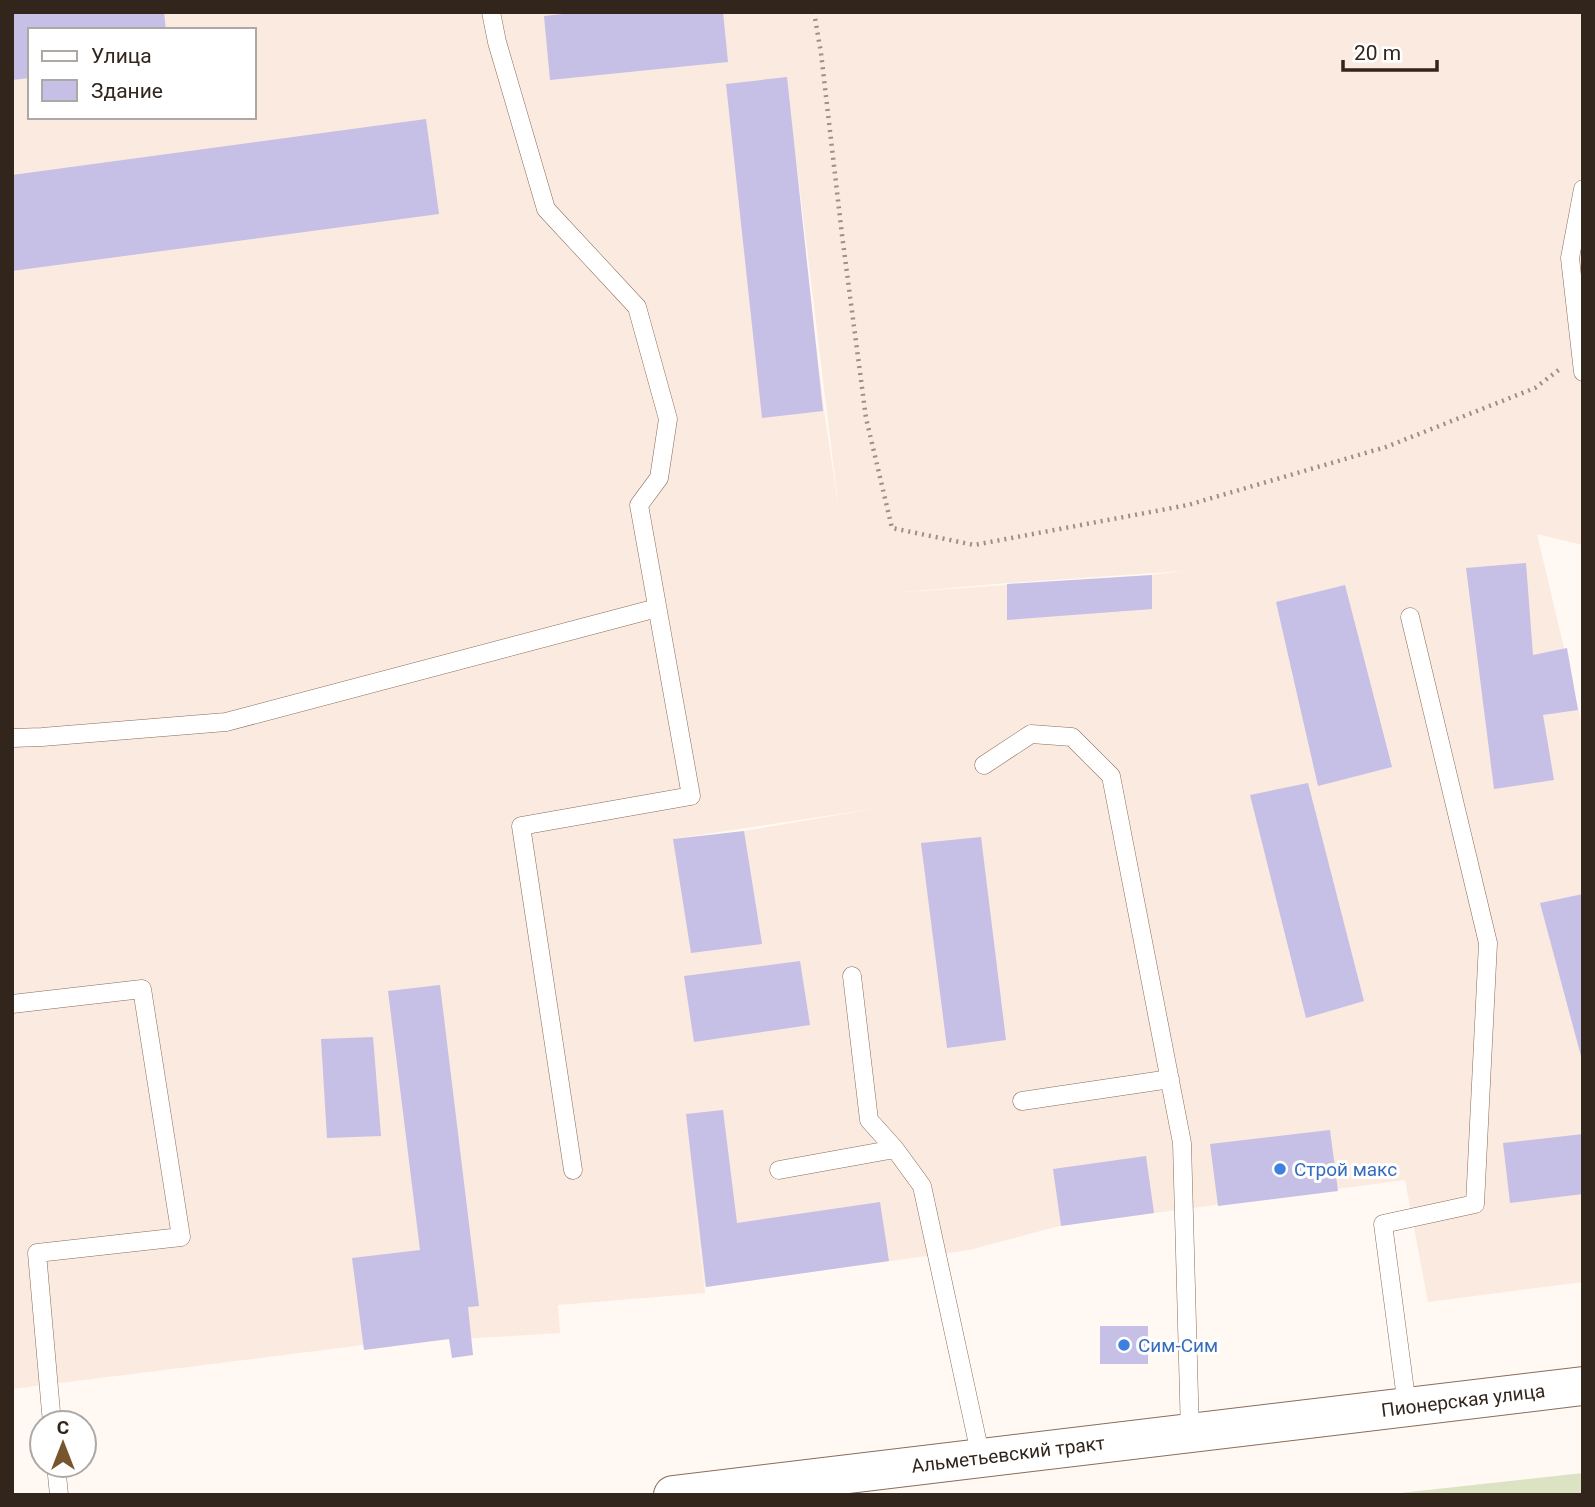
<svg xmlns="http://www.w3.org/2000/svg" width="1595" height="1507" font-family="Roboto,sans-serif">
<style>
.built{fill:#fbeadf;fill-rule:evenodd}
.green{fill:#dce3c3}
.building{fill:#c6bfe6}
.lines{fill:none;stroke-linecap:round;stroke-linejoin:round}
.service-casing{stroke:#8a6c57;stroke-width:19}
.secondary-casing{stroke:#8a6c57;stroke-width:40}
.path{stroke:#9a9089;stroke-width:4.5;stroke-dasharray:2 5;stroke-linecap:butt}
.service{stroke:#fff;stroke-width:18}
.secondary{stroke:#fff;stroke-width:38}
.shop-dot{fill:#3f7fe0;stroke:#fff;stroke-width:2.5}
.labels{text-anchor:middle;stroke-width:6;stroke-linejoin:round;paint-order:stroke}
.shop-label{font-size:19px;fill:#366cbe;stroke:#fff;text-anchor:start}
.street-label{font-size:19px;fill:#32251c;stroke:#fff}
</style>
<rect width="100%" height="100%" fill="#fff8f3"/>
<path class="built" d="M 12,12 L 1583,12 L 1583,545 L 1537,534 L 1583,729 L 1583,1282 L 1428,1302 L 1405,1180 L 1063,1225 L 969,1250 L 705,1287 L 691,1172 L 705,1293 L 558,1305 L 560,1333 L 363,1345 L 12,1389 ZM 30,30 L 254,30 L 254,117 L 30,117 ZM 794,158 L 796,158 L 839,511 L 824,410 ZM 1183,571 L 1152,575 L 891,593 L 1007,583 ZM 879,808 L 745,831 L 673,840 L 673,839 Z"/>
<path class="green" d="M 1583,1473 L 1583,1495 L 1382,1495 Z"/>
<path class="building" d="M 12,12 L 164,12 L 166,30 L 30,30 L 30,78 L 12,80 Z
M 582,12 L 723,12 L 728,62 L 550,80 L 544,16 Z
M 787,77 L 823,411 L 762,418 L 726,84 Z
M 426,119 L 439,214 L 12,271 L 12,175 Z
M 1526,563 L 1533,655 L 1567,648 L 1578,710 L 1543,715 L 1554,780 L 1494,789 L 1466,568 Z
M 1152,575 L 1152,609 L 1007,620 L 1007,584 Z
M 1345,585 L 1392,767 L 1318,786 L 1276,602 Z
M 1308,783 L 1364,1001 L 1306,1018 L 1250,795 Z
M 744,831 L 762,944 L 691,953 L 673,839 Z
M 981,837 L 1006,1040 L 947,1048 L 921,843 Z
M 1583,894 L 1583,1060 L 1582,1060 L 1540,903 Z
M 800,961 L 810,1025 L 694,1042 L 684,976 Z
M 440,985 L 479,1306 L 468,1307 L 473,1355 L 452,1358 L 449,1339 L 364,1350 L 352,1258 L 420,1250 L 388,991 Z
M 373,1037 L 381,1136 L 327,1138 L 321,1039 Z
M 723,1110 L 737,1223 L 880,1202 L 889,1261 L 706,1287 L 686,1114 Z
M 1330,1130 L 1338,1191 L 1218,1206 L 1210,1144 Z
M 1583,1134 L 1583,1194 L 1510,1203 L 1503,1143 Z
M 1146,1156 L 1154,1213 L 1061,1226 L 1053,1169 Z
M 1100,1326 L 1148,1326 L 1148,1364 L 1100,1364 Z"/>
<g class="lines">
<g class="service-casing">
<path id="service" d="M 491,12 L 497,42 L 546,209 L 637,307 L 668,419 L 659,478 L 639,505 L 691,796 L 521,826 L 573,1170
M 1583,189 L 1570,258 L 1583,372
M 12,738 L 42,737 L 226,722 L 657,608
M 984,765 L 1031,734 L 1072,737 L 1111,776 L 1182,1143 L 1190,1433
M 852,976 L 869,1120 L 895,1149
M 12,1004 L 142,989 L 181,1237 L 37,1253 L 52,1423
M 1022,1101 L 1170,1079
M 779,1170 L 895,1149 L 922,1186 L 981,1458
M 1407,1406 L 1383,1224 L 1475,1204 L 1488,943 L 1410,617
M 56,1465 L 59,1495"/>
</g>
<g class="secondary-casing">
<path id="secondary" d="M 673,1495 L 1583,1386"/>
</g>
<path class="path" d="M 814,12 L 821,53 L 842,235 L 866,418 L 892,528 L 974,545 L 1188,505 L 1386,447 L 1535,388 L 1560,369"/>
<use href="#service" class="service"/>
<use href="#secondary" class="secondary"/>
</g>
<g class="shop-dot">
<circle cx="1280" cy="1169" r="7"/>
<circle cx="1124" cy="1345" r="7"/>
</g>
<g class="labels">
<g class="shop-label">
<text x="1294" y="1176">Строй макс</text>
<text x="1138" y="1352">Сим-Сим</text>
</g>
<g class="street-label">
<text transform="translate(1463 1400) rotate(-7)" y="7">Пионерская улица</text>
<text transform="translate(1008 1454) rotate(-7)" y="7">Альметьевский тракт</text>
</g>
</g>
<rect width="1595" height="1507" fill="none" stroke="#32251c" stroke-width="28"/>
<rect x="28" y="28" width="228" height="91" fill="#ffffff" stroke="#ada8a4" stroke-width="2"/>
<rect x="42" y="51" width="35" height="10" fill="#ffffff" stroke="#ada8a4" stroke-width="2"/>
<text x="91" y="63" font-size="21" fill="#32251c">Улица</text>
<rect x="42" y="80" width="35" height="21" fill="#c6bfe6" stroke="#ada8a4" stroke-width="2"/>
<text x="91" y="98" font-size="21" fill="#32251c">Здание</text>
<g transform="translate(63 1444)"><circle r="33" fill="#ffffff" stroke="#ada8a4" stroke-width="2"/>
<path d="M0-5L12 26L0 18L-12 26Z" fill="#77552d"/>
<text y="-10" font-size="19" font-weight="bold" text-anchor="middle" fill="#32251c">С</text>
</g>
<path d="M1343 60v10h94v-10" fill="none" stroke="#32251c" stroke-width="3.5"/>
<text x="1354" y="60" font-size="21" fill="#32251c" stroke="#ffffff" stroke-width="5" paint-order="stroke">20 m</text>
</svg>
